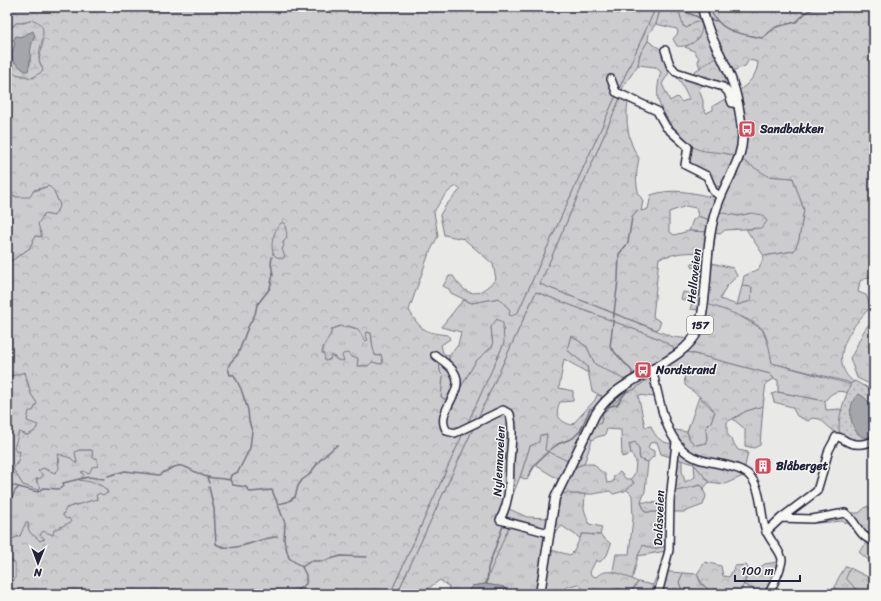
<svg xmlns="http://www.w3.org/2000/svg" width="881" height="601" font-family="Sriracha,sans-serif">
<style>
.grass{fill:url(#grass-tufts);stroke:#777784}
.forest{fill:url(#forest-crowns);stroke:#777784;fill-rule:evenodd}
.wetland{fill:url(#wetland-marsh);stroke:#777784;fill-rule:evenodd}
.park{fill:url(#park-dots);stroke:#777784}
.water{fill:#a5a5ac;stroke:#71717f}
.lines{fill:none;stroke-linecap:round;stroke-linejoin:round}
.stream{stroke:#71717f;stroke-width:1.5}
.minor-casing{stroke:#22223b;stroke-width:10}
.major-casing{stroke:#22223b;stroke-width:11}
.minor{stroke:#f6f6f2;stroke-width:7}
.major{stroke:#f6f6f2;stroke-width:8}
.labels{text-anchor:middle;stroke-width:3;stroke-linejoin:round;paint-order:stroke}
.shield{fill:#f6f6f2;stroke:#626272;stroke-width:1}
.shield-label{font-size:11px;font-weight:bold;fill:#22223b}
.poi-label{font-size:12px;font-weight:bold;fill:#22223b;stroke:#f6f6f2;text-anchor:start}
.street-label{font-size:12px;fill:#22223b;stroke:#f6f6f2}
</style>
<defs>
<pattern id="grass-tufts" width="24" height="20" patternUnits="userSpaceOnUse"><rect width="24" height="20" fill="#ccccce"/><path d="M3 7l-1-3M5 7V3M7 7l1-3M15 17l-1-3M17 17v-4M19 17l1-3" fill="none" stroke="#afafb2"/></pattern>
<pattern id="forest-crowns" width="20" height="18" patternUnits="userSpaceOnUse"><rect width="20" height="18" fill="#ccccce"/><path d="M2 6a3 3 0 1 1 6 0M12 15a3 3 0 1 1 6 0" fill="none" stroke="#afafb2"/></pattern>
<pattern id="wetland-marsh" width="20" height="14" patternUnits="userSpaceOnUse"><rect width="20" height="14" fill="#ccccce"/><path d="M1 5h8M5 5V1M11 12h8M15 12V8" fill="none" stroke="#afafb2"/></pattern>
<pattern id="park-dots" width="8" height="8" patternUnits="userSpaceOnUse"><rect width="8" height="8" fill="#ccccce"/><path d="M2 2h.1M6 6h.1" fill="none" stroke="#afafb2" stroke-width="1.8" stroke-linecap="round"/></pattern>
</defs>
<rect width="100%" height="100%" fill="#e9e9e7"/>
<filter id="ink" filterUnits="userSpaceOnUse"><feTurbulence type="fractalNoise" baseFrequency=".025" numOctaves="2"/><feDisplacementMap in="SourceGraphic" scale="8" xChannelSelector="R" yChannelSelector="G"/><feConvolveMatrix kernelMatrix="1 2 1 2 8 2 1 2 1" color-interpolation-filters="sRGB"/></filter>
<g filter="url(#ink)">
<path class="grass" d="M 656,7 L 661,7 L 658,16 L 658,21 L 649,33 L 648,41 L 640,54 L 638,65 L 623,87 L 621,96 L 540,284 L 673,337 L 690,339 L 696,328 L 699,310 L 690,309 L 692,303 L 681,299 L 683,292 L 701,295 L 702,282 L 698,281 L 700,270 L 692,267 L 692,263 L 702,264 L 704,252 L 705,252 L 708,232 L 689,231 L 693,220 L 698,216 L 710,220 L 721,187 L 714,186 L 711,175 L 686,162 L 691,146 C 705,152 722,150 736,157 C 734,118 736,92 716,57 L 700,68 L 698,62 L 699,58 L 694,51 L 685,47 L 698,39 L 694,22 L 687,28 L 683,26 L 679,11 L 676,7 L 707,7 L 708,18 L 743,111 L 749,131 L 745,150 L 768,176 L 793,178 L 804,210 L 799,240 L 794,251 L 764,256 L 746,229 L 754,229 L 752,213 L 738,216 L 718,213 L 708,295 L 719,308 L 731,311 L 762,329 L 770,349 L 772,363 L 849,384 L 865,386 L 874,391 L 874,411 C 859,400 840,379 825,401 L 778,392 L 778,380 L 774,379 L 770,374 L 687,352 L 650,374 L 649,378 L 635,389 L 627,392 L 603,413 L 601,423 L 588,436 L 592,440 L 584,464 L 573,468 L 568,492 L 571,494 L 585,494 L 584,509 L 589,524 L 602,527 L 600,535 L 582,534 L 580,538 L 562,526 L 552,536 L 543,594 L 508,594 L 504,587 L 485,584 L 494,558 L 507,508 L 527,517 L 548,518 L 551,496 L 558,479 L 535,465 L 527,480 L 520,477 L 530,446 L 540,435 L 547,434 L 568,461 L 602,396 L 592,391 L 587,366 L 567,350 L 571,335 L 587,347 L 595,364 L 632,377 C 639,366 645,370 653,364 C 660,360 667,353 673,347 L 657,338 L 536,292 L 397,594 L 390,594 L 504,343 L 491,327 L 493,346 L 476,361 L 457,394 L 447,400 L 441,397 L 443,377 L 440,372 L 439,362 L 449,363 L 449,356 L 458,345 L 461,332 L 441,327 L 463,300 L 472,303 L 499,298 L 510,310 L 518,312 Z
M 49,186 L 54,191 L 60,205 L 54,216 L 44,214 L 42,237 L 35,236 L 30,248 L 7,264 L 7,192 L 17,197 Z
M 742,286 L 752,287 L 751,301 L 737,305 Z
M 874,320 L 874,386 L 857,378 L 850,358 C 859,346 860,330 874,320 Z
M 340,326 L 343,327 C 354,325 357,331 366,336 L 367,332 L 371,333 L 373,348 L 381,353 L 383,363 L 380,364 L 372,362 L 368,366 L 356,366 L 358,360 L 350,357 L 344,362 L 337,360 L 334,356 L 325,362 C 318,348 329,341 332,329 Z
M 24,372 L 31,394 L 37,403 L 33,411 L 39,425 L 34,432 L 27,435 L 19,432 L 20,457 L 13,469 L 23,485 L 37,483 L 37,471 L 43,468 L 49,471 L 60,461 L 57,453 L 71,458 L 77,463 L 74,452 L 79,450 L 92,450 L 97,458 L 98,466 L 88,474 L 82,472 L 92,483 C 100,484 105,486 108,493 L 98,499 L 66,508 L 71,522 L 53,535 L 40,541 C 32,532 28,537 28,523 L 20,536 L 7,541 L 7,377 Z
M 699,397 L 715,412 L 711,422 L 706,427 L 707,443 L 696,445 L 690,440 L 687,432 Z
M 763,406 L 760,445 L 754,448 L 745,446 L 745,429 L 733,419 L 746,411 Z
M 636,441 L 639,449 L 640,459 L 648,462 L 645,491 L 641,502 L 645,512 L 666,512 L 667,546 L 653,549 L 643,546 L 638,556 L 632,580 L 613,571 L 616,554 L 629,554 L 633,518 L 632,495 L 626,489 L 634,483 L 631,479 L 635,473 L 636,461 L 631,454 L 629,444 Z
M 675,458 L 682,460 L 682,471 L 685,482 L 695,477 L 694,464 L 709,482 L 703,489 L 700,485 L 672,493 Z
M 777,562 L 781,565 L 772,592 L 760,592 L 744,585 L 749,570 L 756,570 L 765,564 Z
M 846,566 L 850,568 L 847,578 L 860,594 L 835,594 C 833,584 841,574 846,566 Z
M 683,573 L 697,574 L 701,584 L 716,594 L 683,594 L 679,582 Z
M 638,582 L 653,585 L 652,594 L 630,594 Z"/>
<path class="forest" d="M 7,7 L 656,7 L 518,312 L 512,316 L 509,315 L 510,310 L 499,298 L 472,303 L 451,293 L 449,289 L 443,286 L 449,276 L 453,276 C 468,299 478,297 496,279 L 493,264 L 464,239 L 444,235 L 440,215 L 446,205 L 461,189 L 457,186 C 447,190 439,203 434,212 L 438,236 L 428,256 L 409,310 C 420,330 426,333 448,335 L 450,339 L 441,345 L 443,353 L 449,356 L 449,363 L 439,362 L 440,372 L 443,376 L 441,397 L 447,400 L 457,394 L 476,361 L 493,346 L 491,327 L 497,319 L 503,323 L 504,343 L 390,594 L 7,594 L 7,581 L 15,579 L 15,563 L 7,559 L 7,541 L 20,536 L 26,522 L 28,522 C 28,536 32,532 40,541 L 45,539 L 40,535 L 43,531 L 53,535 L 54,530 L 71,522 L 69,518 L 66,519 L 63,515 L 66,508 L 97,499 L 96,495 L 100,493 L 102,495 L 108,493 C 103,482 89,482 79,480 L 84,475 L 81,472 L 84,471 L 88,474 L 90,472 L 92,467 L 98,466 L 97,458 L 93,458 L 92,450 L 79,450 L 75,452 L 77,463 L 75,463 L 71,458 L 58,454 L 59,469 L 55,473 L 43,468 L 38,471 L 43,475 L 41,478 L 36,479 L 37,483 L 41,487 L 38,490 L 23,485 L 13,469 L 19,461 L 20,451 L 16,452 L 14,448 L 19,432 L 27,435 L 34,432 L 38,425 L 27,421 L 29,411 L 33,411 L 37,403 L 31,394 L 25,372 L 7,377 L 7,264 L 30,248 L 35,236 L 42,237 L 38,224 L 44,214 L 54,216 L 60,205 L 54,191 L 49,186 L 34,190 L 30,197 L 17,197 L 7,192 L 7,67 L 12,73 L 34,78 L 36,74 L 42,72 L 42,67 L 39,60 L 43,42 L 33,20 L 24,23 L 16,23 L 10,28 L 7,36 ZM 285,223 L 283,248 L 282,249 L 283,254 L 273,238 ZM 340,326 L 343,327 L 349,326 L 358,329 L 365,341 L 368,340 L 366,336 L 367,332 L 371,333 L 373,348 L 375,355 L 378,356 L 381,354 L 383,363 L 380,364 L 372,362 L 368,366 L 357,366 L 358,358 L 351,357 L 348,353 L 343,354 L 342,356 L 344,361 L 337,360 L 331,355 L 330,360 L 325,361 L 324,354 L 322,353 C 323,343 330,339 332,329 Z
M 661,7 L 676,7 L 679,11 L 683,26 L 687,28 L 694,22 L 698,21 L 702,24 C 703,39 690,48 677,46 L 673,39 L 678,33 L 677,29 L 656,24 Z
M 707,7 L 874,7 L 874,279 L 871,276 L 860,281 L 858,292 L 866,295 L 871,307 C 852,325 825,361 855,383 L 854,386 L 848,382 L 772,363 C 770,352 768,339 763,330 C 756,320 719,308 707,304 L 712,263 L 733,268 L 737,276 L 726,287 L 720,299 L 737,305 L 751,301 L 752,287 L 742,286 L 744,276 L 759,269 L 764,256 L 794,251 L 799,240 L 804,210 L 793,178 L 768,176 L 742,160 L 749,131 L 738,91 C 749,84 757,75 758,62 L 749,60 L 745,66 L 732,71 L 708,18 Z
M 648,41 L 662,50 L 670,71 L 662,84 L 670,101 L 677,97 L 682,102 L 689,99 L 680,81 L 677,78 L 677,73 L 690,77 L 695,71 L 717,57 L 726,77 L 724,85 L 705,82 L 699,89 L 703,101 L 703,108 L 706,113 L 713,110 L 713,106 L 732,95 L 740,136 L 736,157 C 724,151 712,153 700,150 C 685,146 661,114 658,99 C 657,90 658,81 661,72 L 655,67 L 638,65 L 640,54 Z
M 621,96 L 628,102 C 625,119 628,144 639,158 C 636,173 634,189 643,201 L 641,211 L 648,209 L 651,195 C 671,188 691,192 711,197 L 715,203 L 710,220 L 698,216 L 696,208 L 686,206 L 669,212 L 669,231 L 674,235 L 689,231 L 708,232 L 705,252 L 681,253 L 659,258 L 653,317 L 661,322 L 657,330 L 540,284 Z
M 718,212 L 738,216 L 752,213 L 762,215 L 767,221 L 762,228 L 725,230 L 720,234 L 714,233 Z
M 536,292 L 657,338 L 673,347 L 675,352 L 652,366 L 645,366 L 635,372 L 632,377 L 625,380 L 595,364 L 587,347 L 571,335 L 567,350 L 587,366 L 588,373 L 564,359 L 559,388 L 573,391 L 573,401 L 560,402 C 554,414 559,422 572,425 L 595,400 L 597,395 L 602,396 L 568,461 L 545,450 L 547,434 L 540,435 L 539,442 L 530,446 L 520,477 L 503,519 L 509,526 L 485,584 L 472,586 L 466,594 L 448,594 L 449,587 L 440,580 L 420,594 L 397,594 Z
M 687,352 L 770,374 L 774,379 L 766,383 L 763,406 L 746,411 L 727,422 L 727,433 L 738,450 L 748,452 L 743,476 L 725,484 L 709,482 L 694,464 L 661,454 L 657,442 L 650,443 L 648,448 L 654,451 L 654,456 L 648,462 L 640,459 L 639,449 L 635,442 L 629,444 L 631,454 L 622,457 L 621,430 L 607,429 L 605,435 L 597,437 L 592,440 L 588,436 L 595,426 L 601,423 L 603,413 L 627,392 L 635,389 L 649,378 L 652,379 L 657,395 L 655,397 L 638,395 L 645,427 L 651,426 C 655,437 661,443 673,444 L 675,430 L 687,432 L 690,440 L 696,445 L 707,443 L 706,427 L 711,422 L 715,412 L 709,404 L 685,385 L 684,372 L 672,368 L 668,363 Z
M 777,392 L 825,401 L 826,410 L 840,409 L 843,413 L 851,416 L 838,435 L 820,419 L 812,418 L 808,421 L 797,416 L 792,407 L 774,402 L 772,394 Z
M 584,464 L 594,464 L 599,470 L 605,474 L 607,483 L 613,482 L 614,476 L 620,472 L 626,479 L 631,479 L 634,483 L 625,491 L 613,494 L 610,491 L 593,494 L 571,494 L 568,492 L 564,494 L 562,491 L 573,468 Z
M 701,485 L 706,496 L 703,505 L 684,512 L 645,512 L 641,502 L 663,503 L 668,493 Z
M 867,506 L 874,510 L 874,565 L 859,552 L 866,544 L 849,524 L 842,521 L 817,523 L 816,520 L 849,513 L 859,513 Z
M 582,534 L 600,535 L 611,544 L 607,555 L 600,562 L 596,560 L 590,572 L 591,575 L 596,577 C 609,565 624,576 638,582 L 630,592 L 618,588 L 612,594 C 596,594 590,596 578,584 L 566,587 L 561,594 L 543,594 L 548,554 L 551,550 L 570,555 L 574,551 Z
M 643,545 L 653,549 L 667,546 L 666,551 L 638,556 Z
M 705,562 L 721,566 L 723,576 L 729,577 L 735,566 L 746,565 L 749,570 L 740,594 C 719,594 707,596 697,574 Z
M 850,568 L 874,580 L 874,594 L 860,594 L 846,578 Z
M 659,571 L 683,573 L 679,582 L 683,594 L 652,594 L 653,585 Z"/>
<path class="wetland" d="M 33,20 C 52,25 38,46 39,59 C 39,63 42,66 43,71 L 32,78 L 12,73 L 7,67 C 7,52 3,35 16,23 L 24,23 ZM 21,36 L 35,36 L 30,47 L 30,65 L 25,71 L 13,61 L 15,42 Z
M 281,223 L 285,223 C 285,230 290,238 283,242 L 284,246 L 282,249 L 285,257 L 282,259 L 275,256 C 269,247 273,231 281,223 Z"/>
<path class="park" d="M 855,381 L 874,392 L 874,440 L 862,444 L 840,436 C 836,418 845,399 851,383 Z"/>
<path class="water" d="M 33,31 L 35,36 C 28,48 32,58 28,71 L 25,71 L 13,61 L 12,54 L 15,43 L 13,41 L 16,36 L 21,37 Z
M 859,394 C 876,403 874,418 874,435 C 853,448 842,405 859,394 Z
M 485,584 L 504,587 L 508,594 L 466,594 L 472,586 Z"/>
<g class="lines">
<path class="stream" d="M 675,7 L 700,18
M 710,9 C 720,33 740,33 762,38 L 776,27 L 796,22 L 808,11 L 819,7
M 708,19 L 716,21
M 273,254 L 273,253
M 632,376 L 632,371 L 610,347 L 618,280 L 619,254 L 628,243 L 632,217 L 637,211
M 605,407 L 617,405 L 630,386
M 108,476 L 125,471 L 160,475 C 183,459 182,467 204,476 C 212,479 221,478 230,480 L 233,485 L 246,487 L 250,492 L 272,490 L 285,523 L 284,540 L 289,558 L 302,567 L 306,575 L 306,584 L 291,594
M 528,476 L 537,462 L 550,450 L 558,444 L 573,438 L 580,431 L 590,409 L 594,408
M 207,477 L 209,483
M 230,479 L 231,475 L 238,472 L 250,448 L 252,431 L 249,421 L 248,410 L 241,389 L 234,375 L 230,375 L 228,368 L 230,363 L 238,354 L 248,327 L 255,314 L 257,305 L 270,288 L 273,274 L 271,264 L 272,257
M 7,484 L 38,492 L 43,488 L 59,489 L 64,486 L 63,483 L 88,477 L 104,479
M 209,487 L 214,509 L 216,544 C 234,555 259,537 277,537
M 278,504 L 287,502 L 295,497 L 298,486 L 302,480 L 309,475 L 320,460 L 337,445
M 7,507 L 15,491 L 19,487
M 506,519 L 508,510
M 302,567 L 311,561 L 323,561 L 341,556 L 367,557
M 487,584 L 488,568 L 504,523"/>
<g class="minor-casing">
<path id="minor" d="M 665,50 L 670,65 L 676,72 L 723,87 L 728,92 L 732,103 L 738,104
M 611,79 L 616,92 L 657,111 L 666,127 L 688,147 L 685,165 L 707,176 L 713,191 L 721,197
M 435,355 C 441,360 450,365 454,372 C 467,392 433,412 447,431 L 455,433 L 503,410 L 510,414 C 514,430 511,445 510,461 C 509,484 511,498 500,520 L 549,533
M 652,369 C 659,395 662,427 681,448 C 698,466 722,460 743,471 C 762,480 760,511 765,528 C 768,539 782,552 782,560 C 781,571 773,584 769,594
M 781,518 L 817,491 L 829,450 L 836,437 C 841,436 843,440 848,442 C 856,446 866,444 874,441
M 766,532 L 781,518 L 812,519 L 845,513 C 857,521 858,537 874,541
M 658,594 L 669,550 L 670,501 L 676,442"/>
</g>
<g class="major-casing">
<path id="major" d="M 540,594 L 555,498 L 595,415 C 620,373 681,368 699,329 C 710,288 703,241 719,201 C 728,177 745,157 742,130 C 740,111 736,89 728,71 C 718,48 707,33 702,7"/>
</g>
<use href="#minor" class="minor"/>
<use href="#major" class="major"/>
</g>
</g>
<defs>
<g id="bus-square" transform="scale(0.9)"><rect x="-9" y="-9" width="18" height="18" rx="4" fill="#d1495b" stroke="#f6f6f2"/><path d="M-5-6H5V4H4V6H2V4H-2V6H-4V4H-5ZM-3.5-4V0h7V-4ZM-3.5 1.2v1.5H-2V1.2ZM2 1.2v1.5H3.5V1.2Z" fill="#fff"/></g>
<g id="building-square" transform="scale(0.9)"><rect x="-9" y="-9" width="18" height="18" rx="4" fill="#d1495b" stroke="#f6f6f2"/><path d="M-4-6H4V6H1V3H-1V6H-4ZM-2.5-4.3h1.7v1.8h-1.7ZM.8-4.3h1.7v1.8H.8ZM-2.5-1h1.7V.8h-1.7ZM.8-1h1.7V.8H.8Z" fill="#fff"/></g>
</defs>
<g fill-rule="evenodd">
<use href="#bus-square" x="747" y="129"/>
<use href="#bus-square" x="643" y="370"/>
<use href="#building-square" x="763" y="466"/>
</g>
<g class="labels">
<rect class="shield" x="687" y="316" width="26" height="18" rx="3"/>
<g class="shield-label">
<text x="700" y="329">157</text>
</g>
<g class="poi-label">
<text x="760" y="133">Sandbakken</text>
<text x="656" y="374">Nordstrand</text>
<text x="776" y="470">Blåberget</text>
</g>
<g class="street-label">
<text transform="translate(694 276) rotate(-84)" y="4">Hellaveien</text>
<text transform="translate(499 461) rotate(-87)" y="4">Nylennaveien</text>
<text transform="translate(659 518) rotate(-88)" y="4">Dalåsveien</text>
</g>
</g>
<rect width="881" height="601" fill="none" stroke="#f6f6f2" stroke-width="24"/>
<rect x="12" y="12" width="857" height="577" fill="none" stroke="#22223b" stroke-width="1.5" filter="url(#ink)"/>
<g transform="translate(38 563) rotate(181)" stroke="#f6f6f2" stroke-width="3" paint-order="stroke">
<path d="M0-3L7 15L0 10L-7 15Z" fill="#22223b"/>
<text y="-6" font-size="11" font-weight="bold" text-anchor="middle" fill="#22223b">N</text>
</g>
<path d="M735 575v6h65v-6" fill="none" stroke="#22223b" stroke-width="2"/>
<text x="741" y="575" font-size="12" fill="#22223b" stroke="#f6f6f2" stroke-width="3" paint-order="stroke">100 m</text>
</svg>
